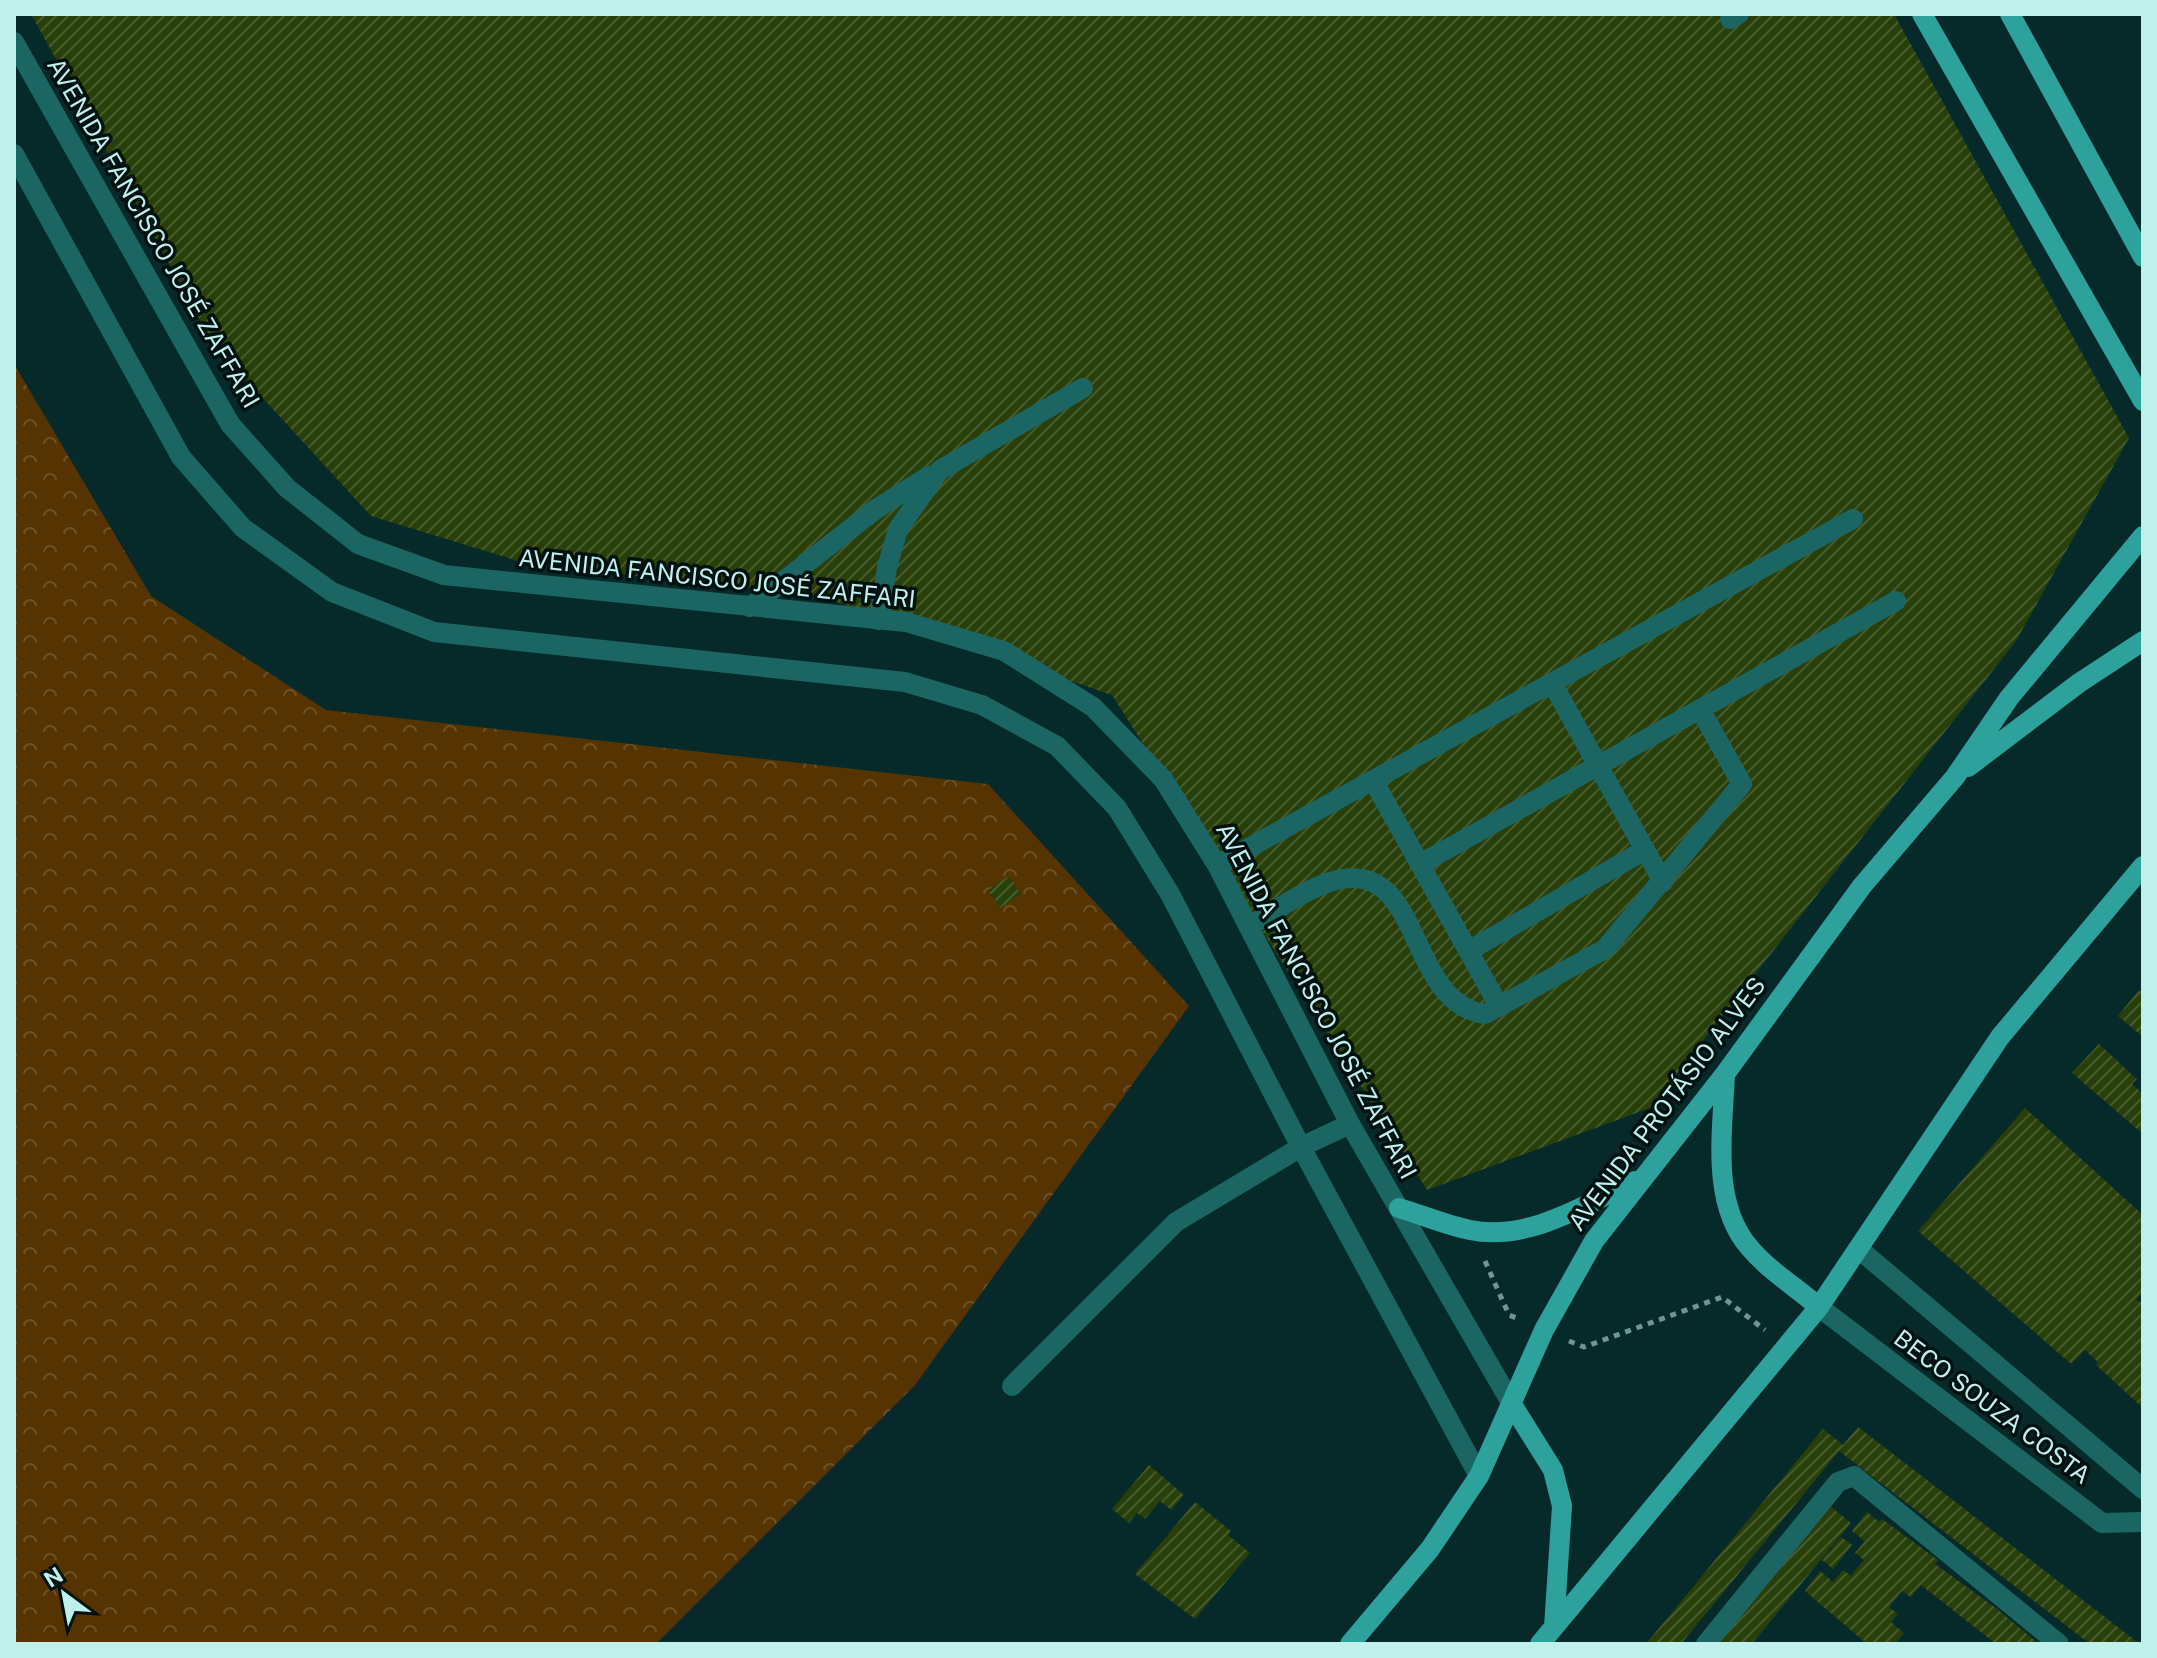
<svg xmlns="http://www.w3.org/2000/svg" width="2157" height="1658" font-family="'Public Sans',sans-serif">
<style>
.forest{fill:url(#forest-crowns)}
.building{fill:url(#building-hatch)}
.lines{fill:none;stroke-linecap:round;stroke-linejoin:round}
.path{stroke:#6c9794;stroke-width:5;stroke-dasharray:6 6;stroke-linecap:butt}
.minor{stroke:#1b6663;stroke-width:20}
.major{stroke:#2da29c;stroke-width:20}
.labels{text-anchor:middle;stroke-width:7;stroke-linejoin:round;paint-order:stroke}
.street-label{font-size:24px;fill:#bff0ec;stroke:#001110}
</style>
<defs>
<pattern id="forest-crowns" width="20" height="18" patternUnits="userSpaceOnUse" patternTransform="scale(2)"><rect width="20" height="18" fill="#553402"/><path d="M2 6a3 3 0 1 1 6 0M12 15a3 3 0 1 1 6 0" fill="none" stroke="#6c5227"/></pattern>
<pattern id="building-hatch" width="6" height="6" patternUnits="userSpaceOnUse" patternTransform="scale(2)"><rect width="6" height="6" fill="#283f09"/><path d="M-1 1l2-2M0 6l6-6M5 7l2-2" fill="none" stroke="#455b2d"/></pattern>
</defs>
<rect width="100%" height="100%" fill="#062a29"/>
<path class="forest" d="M 14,364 L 151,596 L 326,710 L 988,784 L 1189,1006 L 915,1385 L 656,1644 L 14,1644 Z"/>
<path class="building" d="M 31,14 L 1894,14 L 2129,438 L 2016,641 L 1650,1108 L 1427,1190 L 1112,695 L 816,595 L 528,564 L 371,516 L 214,345 Z
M 1009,876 L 1021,894 L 1000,908 L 988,890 Z
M 2139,990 L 2143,993 L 2143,1037 L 2118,1016 Z
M 2099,1044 L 2137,1079 L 2132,1084 L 2143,1094 L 2143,1134 L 2072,1073 Z
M 2025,1108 L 2143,1215 L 2143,1293 L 2136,1299 L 2140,1302 L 2143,1299 L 2143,1408 L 2096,1365 L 2098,1362 L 2085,1350 L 2071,1364 L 1918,1231 Z
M 1858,1427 L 2140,1644 L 2090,1644 L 1839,1451 L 1681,1644 L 1646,1644 L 1823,1429 L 1843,1445 Z
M 1149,1465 L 1184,1495 L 1171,1510 L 1160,1501 L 1145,1519 L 1137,1513 L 1129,1523 L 1112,1509 Z
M 1195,1502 L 1231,1531 L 1228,1535 L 1250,1553 L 1195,1619 L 1135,1574 Z
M 1829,1505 L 1851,1523 L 1752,1644 L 1716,1644 Z
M 1867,1512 L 1879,1522 L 1882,1519 L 1938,1560 L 1935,1564 L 1996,1608 L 2039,1644 L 1996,1644 L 1921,1585 L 1911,1597 L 1902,1591 L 1889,1607 L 1898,1614 L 1891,1622 L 1904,1633 L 1895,1644 L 1867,1644 L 1805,1591 L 1820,1571 L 1833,1582 L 1843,1570 L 1851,1576 L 1864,1560 L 1855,1553 L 1865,1541 L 1852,1531 Z
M 1841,1537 L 1852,1545 L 1833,1569 L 1822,1560 Z"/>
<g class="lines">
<path class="path" d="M 1485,1261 L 1509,1315 L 1519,1319
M 1569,1341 L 1584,1347 L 1722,1297 L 1765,1330"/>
<path class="minor" d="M 1730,19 L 1739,14
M 14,42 L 230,424 L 287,488 L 358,544 L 444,575 L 906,622 L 1004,651 L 1093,707 L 1163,779 L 1217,865 L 1350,1124 L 1513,1406
M 14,154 L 181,457 L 243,528 L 332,592 L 434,632 L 905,682 L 982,705 L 1057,746 L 1117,808 L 1170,894 L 1301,1147 L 1479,1476
M 750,607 L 876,509 L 929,476
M 879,620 L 887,568 L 898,529 L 940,470 L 1083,388
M 1552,683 L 1663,882
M 1373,780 L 1499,1006
M 1420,864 L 1896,601
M 1217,865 L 1853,519
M 1251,925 C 1275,911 1301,892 1327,883 C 1425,849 1403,1002 1485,1014 L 1605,949 L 1742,784 L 1700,709
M 1468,951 L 1645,850
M 1860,1250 L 2143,1489
M 1819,1307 L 2102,1523 L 2143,1522
M 1012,1386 L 1176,1222 L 1301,1147 L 1350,1124
M 1706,1644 L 1838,1482 L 1854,1476 L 2059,1644"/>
<path class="major" d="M 1922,14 L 2143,401
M 2010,14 L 2143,257
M 1968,767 L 2079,683 L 2143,641
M 1725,1074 C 1723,1128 1710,1202 1749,1247 C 1768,1270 1797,1288 1819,1307
M 1399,1208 C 1422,1215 1446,1225 1470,1230 C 1527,1242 1585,1205 1635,1181
M 1513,1406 L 1553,1470 L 1562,1506 L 1554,1627
M 1350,1644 L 1430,1549 L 1479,1476 L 1544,1330 L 1594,1241 L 1725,1074 L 1862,886 L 1955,777 L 2009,698 L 2143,536
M 1540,1644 L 1819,1307 L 2000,1037 L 2143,866"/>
</g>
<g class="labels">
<g class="street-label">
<text transform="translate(153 233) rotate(60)" y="8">AVENIDA FANCISCO JOSÉ ZAFFARI</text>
<text transform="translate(717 579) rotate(6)" y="8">AVENIDA FANCISCO JOSÉ ZAFFARI</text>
<text transform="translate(1316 1001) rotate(62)" y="8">AVENIDA FANCISCO JOSÉ ZAFFARI</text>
<text transform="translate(1667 1104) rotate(-53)" y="8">AVENIDA PROTÁSIO ALVES</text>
<text transform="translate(1992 1407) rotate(37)" y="8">BECO SOUZA COSTA</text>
</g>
</g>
<rect width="2157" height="1658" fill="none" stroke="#bff0ec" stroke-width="32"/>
<g transform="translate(64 1594) rotate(328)" stroke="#001110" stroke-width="6" paint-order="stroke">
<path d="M0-6L14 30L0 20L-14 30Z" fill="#bff0ec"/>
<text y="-12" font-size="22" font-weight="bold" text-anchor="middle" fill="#bff0ec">N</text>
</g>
</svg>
